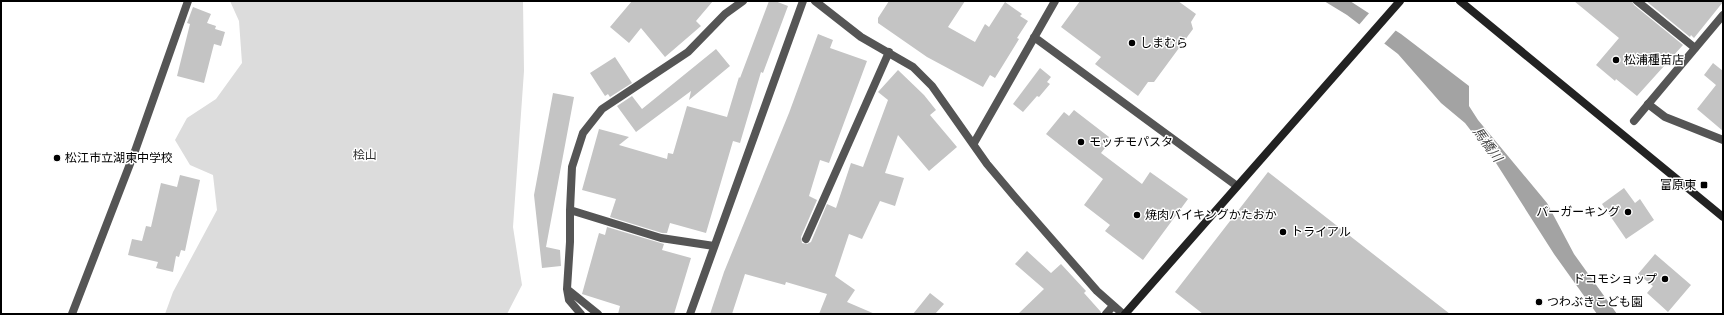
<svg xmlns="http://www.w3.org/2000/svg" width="1724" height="315" font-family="'Exo 2','Noto Sans JP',sans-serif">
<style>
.green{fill:#dcdcdc}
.water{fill:#a3a3a3}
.pier{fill:#fff}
.building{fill:#c4c4c4}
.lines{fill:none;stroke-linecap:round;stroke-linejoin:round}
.lane{stroke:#555;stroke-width:8}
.street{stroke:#555;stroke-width:8}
.secondary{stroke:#222;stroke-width:8}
.poi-dot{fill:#000;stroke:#fff;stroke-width:1.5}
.labels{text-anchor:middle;stroke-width:3;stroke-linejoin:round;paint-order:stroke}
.poi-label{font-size:12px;fill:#000;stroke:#fff;text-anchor:start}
.park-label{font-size:12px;fill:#333;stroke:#fff}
.water-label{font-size:13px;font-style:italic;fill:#444;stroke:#fff}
</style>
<rect width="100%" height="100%" fill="#fff"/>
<path class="green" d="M 230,1 L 523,1 L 524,71 L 513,227 L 522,285 L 507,314 L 165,314 L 173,292 L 217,210 L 213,175 L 190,165 L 175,140 L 187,118 L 216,99 L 242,63 L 239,21 Z"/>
<path class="water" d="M 1324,1 L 1350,1 L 1401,34 L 1469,86 L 1469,106 L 1478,120 L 1547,203 L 1574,254 L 1617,314 L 1597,314 L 1554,254 L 1496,163 L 1465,123 L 1441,103 L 1398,54 L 1347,15 Z"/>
<path class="pier" d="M 1370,12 L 1397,29 L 1383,45 L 1358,26 Z"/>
<path class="building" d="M 632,1 L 713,1 L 696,21 L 701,26 L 665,57 L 641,28 L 629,43 L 610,27 Z
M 769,1 L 775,1 L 788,6 L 763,73 L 761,72 L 740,143 L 733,141 L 706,233 L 670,223 L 667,233 L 662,233 L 610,217 L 616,199 L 582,190 L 599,129 L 629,137 L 619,145 L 667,159 L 668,153 L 673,154 L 687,106 L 727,117 L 739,77 L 740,78 Z
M 889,1 L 965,1 L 948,27 L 975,42 L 985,24 L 989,27 L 1005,2 L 1022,14 L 1020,16 L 1028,21 L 1017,38 L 1019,39 L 995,78 L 990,75 L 983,87 L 927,57 L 878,23 L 878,18 Z
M 1080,1 L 1178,1 L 1196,14 L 1191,22 L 1193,29 L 1154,82 L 1148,82 L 1138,96 L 1095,64 L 1101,57 L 1061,27 Z
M 1574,1 L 1632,1 L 1634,5 L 1683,45 L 1637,96 L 1616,79 L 1615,81 L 1596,65 L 1619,38 Z
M 1646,1 L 1723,1 L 1723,2 L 1694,38 L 1691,35 L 1690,37 Z
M 193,7 L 211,14 L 207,23 L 216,26 L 215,29 L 225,32 L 221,46 L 214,44 L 204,83 L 177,76 L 190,24 L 187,23 Z
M 818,34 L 833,40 L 830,48 L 867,61 L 829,163 L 820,160 L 809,196 L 817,200 L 801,237 L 802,243 L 807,244 L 811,242 L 827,204 L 836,208 L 851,163 L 863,167 L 888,100 L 878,92 L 898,70 L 924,95 L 936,110 L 930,115 L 957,147 L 929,171 L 898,135 L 885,173 L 904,178 L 895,206 L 880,201 L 862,239 L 849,234 L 835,276 L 855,290 L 847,302 L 875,314 L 819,314 L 827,294 L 786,282 L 785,285 L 745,274 L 732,314 L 710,314 L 724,272 L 789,113 Z
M 716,49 L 730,66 L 689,100 L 691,91 L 636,132 L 617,106 L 632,96 L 642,109 Z
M 615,57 L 632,83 L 610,97 L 608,94 L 605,96 L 590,73 Z
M 1713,63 L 1723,71 L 1723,131 L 1697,109 L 1716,85 L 1704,75 Z
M 1040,68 L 1051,77 L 1047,82 L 1050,84 L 1039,97 L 1037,96 L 1023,112 L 1013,104 Z
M 553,93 L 574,97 L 546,247 L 560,250 L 561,266 L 542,268 L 534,195 Z
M 1074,110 L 1109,137 L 1102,146 L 1105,148 L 1101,153 L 1142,184 L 1150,172 L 1188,199 L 1143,260 L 1105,231 L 1110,225 L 1084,205 L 1103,179 L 1046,134 L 1064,112 L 1069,116 Z
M 1268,172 L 1450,314 L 1203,314 L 1175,292 Z
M 180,175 L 200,180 L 185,251 L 181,250 L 179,257 L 176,256 L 173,272 L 156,268 L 158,262 L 128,255 L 132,239 L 142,241 L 146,226 L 151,227 L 161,183 L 177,187 Z
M 1624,188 L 1635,203 L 1640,199 L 1654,220 L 1626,239 L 1602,204 Z
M 607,227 L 664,244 L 662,250 L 691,258 L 674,314 L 618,314 L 620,306 L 582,294 L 599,233 L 605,235 Z
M 1027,251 L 1051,273 L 1061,264 L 1086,291 L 1084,293 L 1101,312 L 1101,314 L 1018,314 L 1044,289 L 1015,264 Z
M 1655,254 L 1691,285 L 1668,312 L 1647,293 L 1653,286 L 1638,274 Z
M 930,293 L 944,304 L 935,314 L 913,314 Z"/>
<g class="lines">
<path class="lane" d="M 1637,1 L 1695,48
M 1648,104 L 1665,117 L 1723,140"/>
<path class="street" d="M 815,1 L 861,37 L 913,67 L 932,86 L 987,164 L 1014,196 L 1097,291 L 1123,314
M 1034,37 L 1237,186
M 1634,121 L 1723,15
M 974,143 L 1055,1
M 570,210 L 570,242 L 567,289 L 598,314
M 806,239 L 889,52
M 714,246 L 661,238 L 570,210 L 572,167 L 583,133 L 602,109 L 688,52 L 725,14 L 743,1
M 567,289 L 569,300 L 581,314
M 72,314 L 135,151 L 188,1
M 690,314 L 803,1
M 1106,314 L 1113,306"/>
<path class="secondary" d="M 1460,1 L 1723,217
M 1125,314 L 1400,1"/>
</g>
<g class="poi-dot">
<circle cx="1132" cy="43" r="4"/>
<circle cx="1616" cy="60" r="4"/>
<circle cx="1081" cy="142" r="4"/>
<circle cx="57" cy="158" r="4"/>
<rect x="1700" y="181" width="8" height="8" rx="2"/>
<circle cx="1628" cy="212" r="4"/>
<circle cx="1137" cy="215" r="4"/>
<circle cx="1283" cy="232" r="4"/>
<circle cx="1665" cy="279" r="4"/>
<circle cx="1539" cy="302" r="4"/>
</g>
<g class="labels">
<g class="poi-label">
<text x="1140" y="47">しまむら</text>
<text x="1624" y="64">松浦種苗店</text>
<text x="1089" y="146">モッチモパスタ</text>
<text x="65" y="162">松江市立湖東中学校</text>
<text x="1696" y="189" text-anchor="end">富原東</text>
<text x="1620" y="216" text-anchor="end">バーガーキング</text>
<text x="1145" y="219">焼肉バイキングかたおか</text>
<text x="1291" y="236">トライアル</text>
<text x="1657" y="283" text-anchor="end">ドコモショップ</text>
<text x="1547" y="306">つわぶきこども園</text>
</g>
<g class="park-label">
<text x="365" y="159">桧山</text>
</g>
<g class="water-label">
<text transform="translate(1488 144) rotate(54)" y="5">馬橋川</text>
</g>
</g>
<rect width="1724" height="315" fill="none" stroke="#000000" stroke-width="4"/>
</svg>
